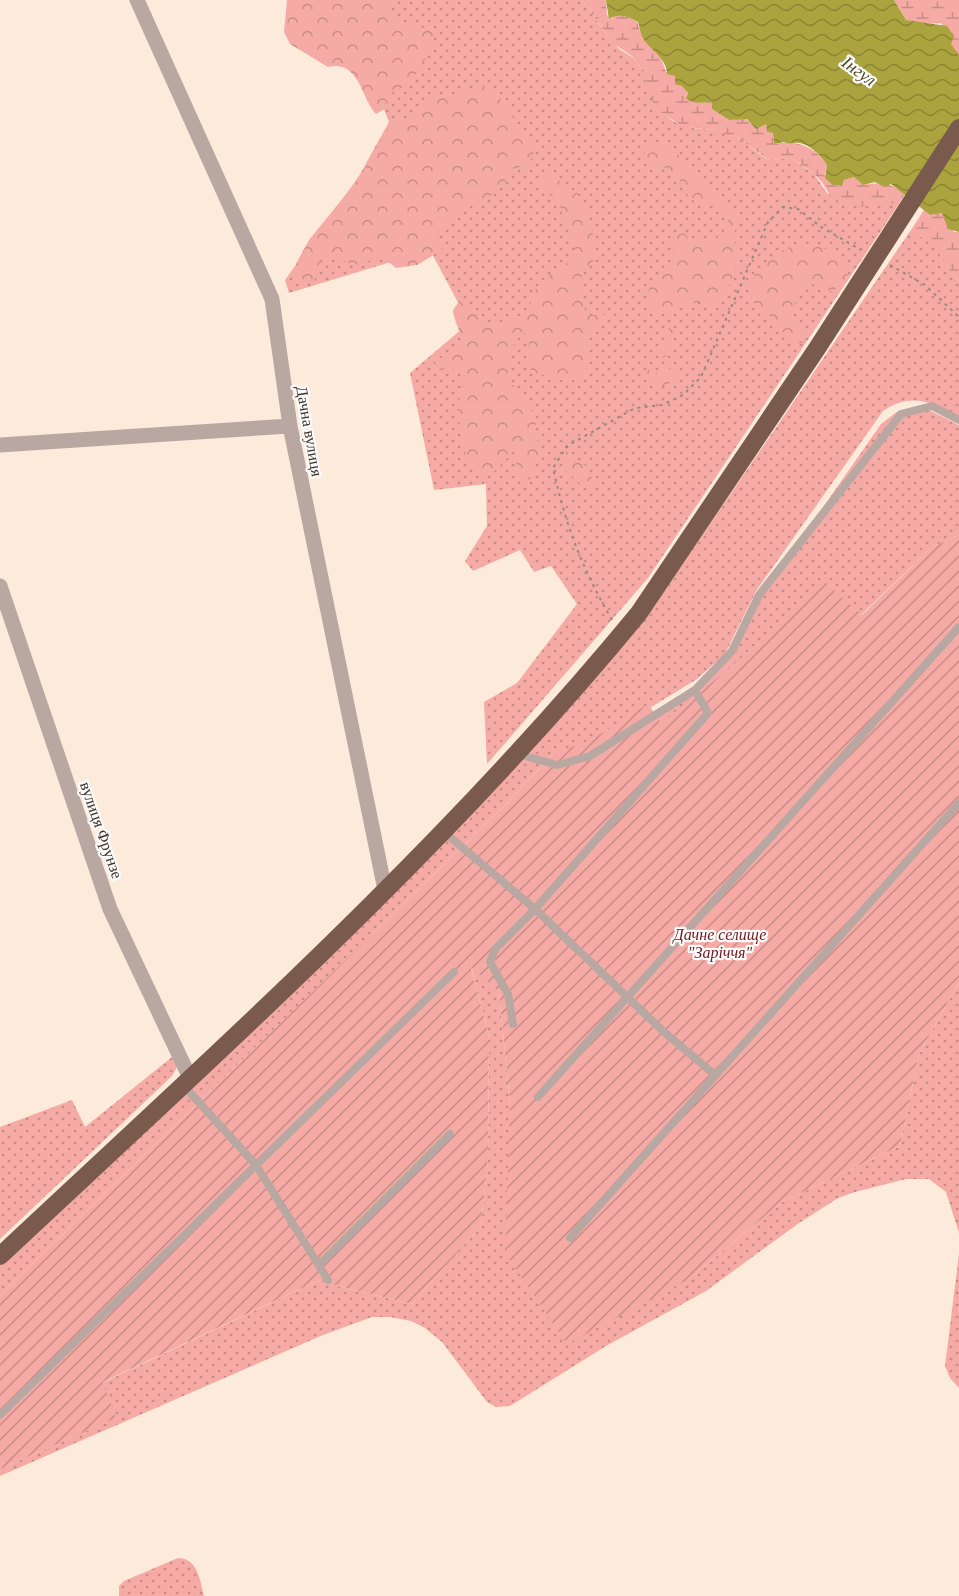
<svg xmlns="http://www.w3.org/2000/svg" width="959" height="1596" font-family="'Times New Roman',serif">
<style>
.grass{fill:url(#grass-dots)}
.forest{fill:url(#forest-crowns)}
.wetland{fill:url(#wetland-marsh)}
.garden{fill:url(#garden-furrows)}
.water{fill:url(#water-waves)}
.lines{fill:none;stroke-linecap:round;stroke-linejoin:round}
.path{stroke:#98897c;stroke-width:2;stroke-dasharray:3 4.5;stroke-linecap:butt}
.lane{stroke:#b9a8a2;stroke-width:8}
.street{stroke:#b9a8a2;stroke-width:15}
.highway{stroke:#7a5a4c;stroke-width:18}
.labels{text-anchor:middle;stroke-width:4.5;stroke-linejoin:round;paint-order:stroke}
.street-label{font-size:16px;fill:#3e3228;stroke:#fbfbfb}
.park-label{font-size:16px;font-style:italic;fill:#72191d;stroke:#fbfbfb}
.water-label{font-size:18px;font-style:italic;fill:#4d4a20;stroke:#fbfbfb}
</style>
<defs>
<pattern id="grass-dots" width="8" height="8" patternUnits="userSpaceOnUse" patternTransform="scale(1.5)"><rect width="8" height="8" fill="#f6aaa5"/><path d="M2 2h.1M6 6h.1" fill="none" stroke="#c98b86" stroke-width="1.8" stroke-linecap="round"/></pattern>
<pattern id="forest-crowns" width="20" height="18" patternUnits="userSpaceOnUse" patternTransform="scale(1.5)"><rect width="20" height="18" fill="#f6aaa5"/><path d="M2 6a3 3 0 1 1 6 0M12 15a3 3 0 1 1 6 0" fill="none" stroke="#c98b86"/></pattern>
<pattern id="wetland-marsh" width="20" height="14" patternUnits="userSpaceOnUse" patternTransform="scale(1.5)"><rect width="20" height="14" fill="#f6aaa5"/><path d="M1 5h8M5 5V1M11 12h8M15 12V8" fill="none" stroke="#c98b86"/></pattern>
<pattern id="garden-furrows" width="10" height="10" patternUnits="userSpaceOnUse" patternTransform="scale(1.5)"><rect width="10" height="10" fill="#f6aaa5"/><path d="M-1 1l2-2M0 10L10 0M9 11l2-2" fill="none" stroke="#c98b86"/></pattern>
<pattern id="water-waves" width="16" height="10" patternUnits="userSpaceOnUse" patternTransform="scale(1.5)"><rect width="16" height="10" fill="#aba33d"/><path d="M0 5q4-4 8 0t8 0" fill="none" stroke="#8d8533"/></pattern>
</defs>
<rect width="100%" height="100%" fill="#fceada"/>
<path class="grass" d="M 341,0 L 582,0 C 594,16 605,33 618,48 C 625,54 633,55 639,65 C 651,84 649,105 670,119 C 689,132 706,127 727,133 C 744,139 754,152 769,160 L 791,158 L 814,174 L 827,193 L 862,206 L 901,201 L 648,578 L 487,764 L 484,702 L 517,683 L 577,604 L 551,566 L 534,572 L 520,550 L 473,571 L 465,561 L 487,526 L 486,484 L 434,490 L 410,373 L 469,323 L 430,250 L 289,293 L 285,280 L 359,176 L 389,122 Z
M 913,227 L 914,233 L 933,242 L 951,273 L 959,281 L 959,416 C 931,402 911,392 883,411 L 756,591 L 725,654 L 697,679 L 609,733 L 572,753 L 553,754 L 504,806 L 0,1295 L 0,1265 L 197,1079 L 665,590 Z
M 914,407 L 927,409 L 959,425 L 959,535 L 932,547 L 861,615 L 825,583 L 665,748 L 643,725 L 702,686 L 731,657 L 762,595 L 881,424 L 898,411 Z
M 471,966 L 499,992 L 510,1103 L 689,1279 L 782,1202 L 900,1146 L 919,1054 L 959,982 L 959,1233 L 946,1192 L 929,1179 L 906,1179 L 855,1192 L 838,1198 L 799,1223 L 706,1291 L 606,1346 L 510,1406 L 496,1407 L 487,1402 L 442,1342 L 425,1328 L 411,1321 L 390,1317 L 372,1317 L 323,1335 L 0,1476 L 0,1469 L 115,1418 L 102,1383 L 317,1281 L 412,1304 L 481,1226 L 488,1159 L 489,1037 Z
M 172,1057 L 177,1067 L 172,1076 L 0,1239 L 0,1127 L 72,1100 L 85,1127 Z
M 959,1254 L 959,1388 L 950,1378 L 945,1366 Z
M 178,1558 C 198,1558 200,1581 204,1596 L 119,1596 L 119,1586 L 124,1581 Z"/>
<path class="forest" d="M 287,0 L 393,0 L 391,14 L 398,21 L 419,29 L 431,25 C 443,42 417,67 411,84 L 408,88 L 394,88 L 388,107 L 376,114 C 361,98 359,59 328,67 L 290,44 L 284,32 Z
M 484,86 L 507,104 L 517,127 L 536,145 L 529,165 L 508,170 L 509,176 C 497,199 471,203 451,218 C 445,222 443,231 437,236 L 442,250 L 417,265 L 396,268 L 386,260 L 376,259 L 354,265 L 329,255 L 321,259 L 315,279 L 310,283 L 300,282 L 295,278 L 293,273 L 297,262 L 309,240 L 360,177 L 390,124 L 399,119 L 409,120 L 432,96 L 451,96 Z
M 654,141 C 676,147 686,164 701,179 C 714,192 727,200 737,216 L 734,238 L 739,257 L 730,284 L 721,300 L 714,305 L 701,301 L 661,314 L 648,306 L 649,285 L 676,259 L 669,243 L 673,236 L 684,233 L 693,243 C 709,237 726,241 728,220 L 717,207 C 676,203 693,186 668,169 C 662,165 656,168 650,166 L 644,153 Z
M 550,174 L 577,193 L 588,214 L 592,232 L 597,242 L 594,260 L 584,271 L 580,281 L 586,316 L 603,314 L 607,321 L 589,338 L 586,346 L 586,374 L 569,382 L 532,372 L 526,361 L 530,336 L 522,332 L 516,334 L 509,365 L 511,382 L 537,419 L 534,436 L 541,446 L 530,479 L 523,481 L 515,474 L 518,456 L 514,451 L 495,471 L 479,476 C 458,458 468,436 456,416 C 460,402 460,388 465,375 L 461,370 L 437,369 L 435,363 C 441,355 460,352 463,342 C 464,339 453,320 453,310 L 460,300 L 467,300 L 481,323 C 494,326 520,319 530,309 C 533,278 551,276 573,258 L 575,254 L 560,206 L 540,183 L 540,178 Z
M 803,243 C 821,246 837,251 848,267 L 848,274 L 833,292 L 812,284 L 796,287 L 797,300 L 790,313 L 806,338 L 801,344 L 788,338 L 771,317 L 752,301 C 752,295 751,287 752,282 C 757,263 786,246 803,243 Z
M 670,326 L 675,330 L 670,353 L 663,358 L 661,346 Z
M 667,368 L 677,371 L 678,377 C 666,389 654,390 643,376 L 648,370 L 657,373 Z
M 567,450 L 587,467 L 594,482 L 592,488 L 586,489 L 564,469 L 561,461 Z"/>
<path class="wetland" d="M 582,0 L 606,0 L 607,15 L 611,19 L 615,15 L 629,17 L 637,22 L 643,39 L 661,58 L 666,72 L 675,76 L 688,93 L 686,96 C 693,103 702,103 712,102 L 712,109 L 729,120 L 745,118 L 754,126 L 766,124 L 767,132 L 773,133 L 774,144 C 795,139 815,146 827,165 L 825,174 L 833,185 L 842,186 L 844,180 L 854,177 L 863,185 C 881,182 891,183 905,194 L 901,201 C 880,207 850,211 832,197 C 827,192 825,186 821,181 C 813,172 802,165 791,158 L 769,160 L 738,138 L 713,130 L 684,127 L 663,114 L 654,105 L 640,66 L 632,56 L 614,44 Z
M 894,0 L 959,0 L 959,55 L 954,51 L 941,23 L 922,24 L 906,20 Z
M 924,210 L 930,215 L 942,213 L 954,232 L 959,232 L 959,281 L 951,273 L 933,243 L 913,233 L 913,227 Z"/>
<path class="garden" d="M 959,535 L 959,982 L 919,1054 L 900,1146 L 782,1202 L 689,1279 L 567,1344 L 505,1253 L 510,1103 L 499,992 L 471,967 L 489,1037 L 488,1159 L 481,1226 L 412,1304 L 317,1281 L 103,1382 L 116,1418 L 0,1469 L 0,1295 L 504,806 L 553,754 L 591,740 L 648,704 L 661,723 L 725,672 L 825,582 L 862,615 L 932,547 Z"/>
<path class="water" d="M 606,0 L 894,0 L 906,20 L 947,26 L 954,36 L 951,44 L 959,55 L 959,232 L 948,229 L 942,213 L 930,215 L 891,184 L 884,187 L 875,182 L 863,185 L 854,177 L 844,180 L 842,186 L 833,185 L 825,178 L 827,165 C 822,157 810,144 799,143 C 792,142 790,145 784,142 L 774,144 L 773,133 L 767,132 L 766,124 L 756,129 L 747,119 L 729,120 L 712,109 L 712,102 C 703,103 692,104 686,98 L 688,93 L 682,86 L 675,84 L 675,76 L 667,74 C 667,59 652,51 644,40 C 640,34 640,28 638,22 C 628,16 618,13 609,19 Z"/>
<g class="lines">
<path class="path" d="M 890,265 L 925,285 L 959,317
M 612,620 C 582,568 566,527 553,468 L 567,446 L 635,408 L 662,405 L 683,395 L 701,377 L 768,222 L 783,207 L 798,209 L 821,227 L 861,250"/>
<path class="lane" d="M 518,754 L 557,765 L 590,756 L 695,690 L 732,651 L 759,595 L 901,414 L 932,406 L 959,420
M 444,832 L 535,909 L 664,1032 L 715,1075
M 513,1024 L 508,994 L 490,962 L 495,949 L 535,909 L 708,713 L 695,690
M 184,1086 L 256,1165 L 328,1280
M 538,1097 L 959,627
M 570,1238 L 959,803
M 319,1265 L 450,1134
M 0,1415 L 454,972"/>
<path class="street" d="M 137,0 L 272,299 L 290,426 L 385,890
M 0,445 L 290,426
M 0,586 L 110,909 L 190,1078"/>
<path class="highway" d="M 0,1256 C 220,1050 447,847 639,613 L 818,347 L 959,128"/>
</g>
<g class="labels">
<g class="street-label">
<text transform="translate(310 431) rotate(80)" y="6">Дачна вулиця</text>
<text transform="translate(102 830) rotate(71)" y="6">вулиця Фрунзе</text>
</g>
<g class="park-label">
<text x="720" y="940">Дачне селище<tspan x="720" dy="18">"Заріччя"</tspan></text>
</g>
<g class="water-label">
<text transform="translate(859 71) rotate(36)" y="6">Інгул</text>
</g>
</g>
</svg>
